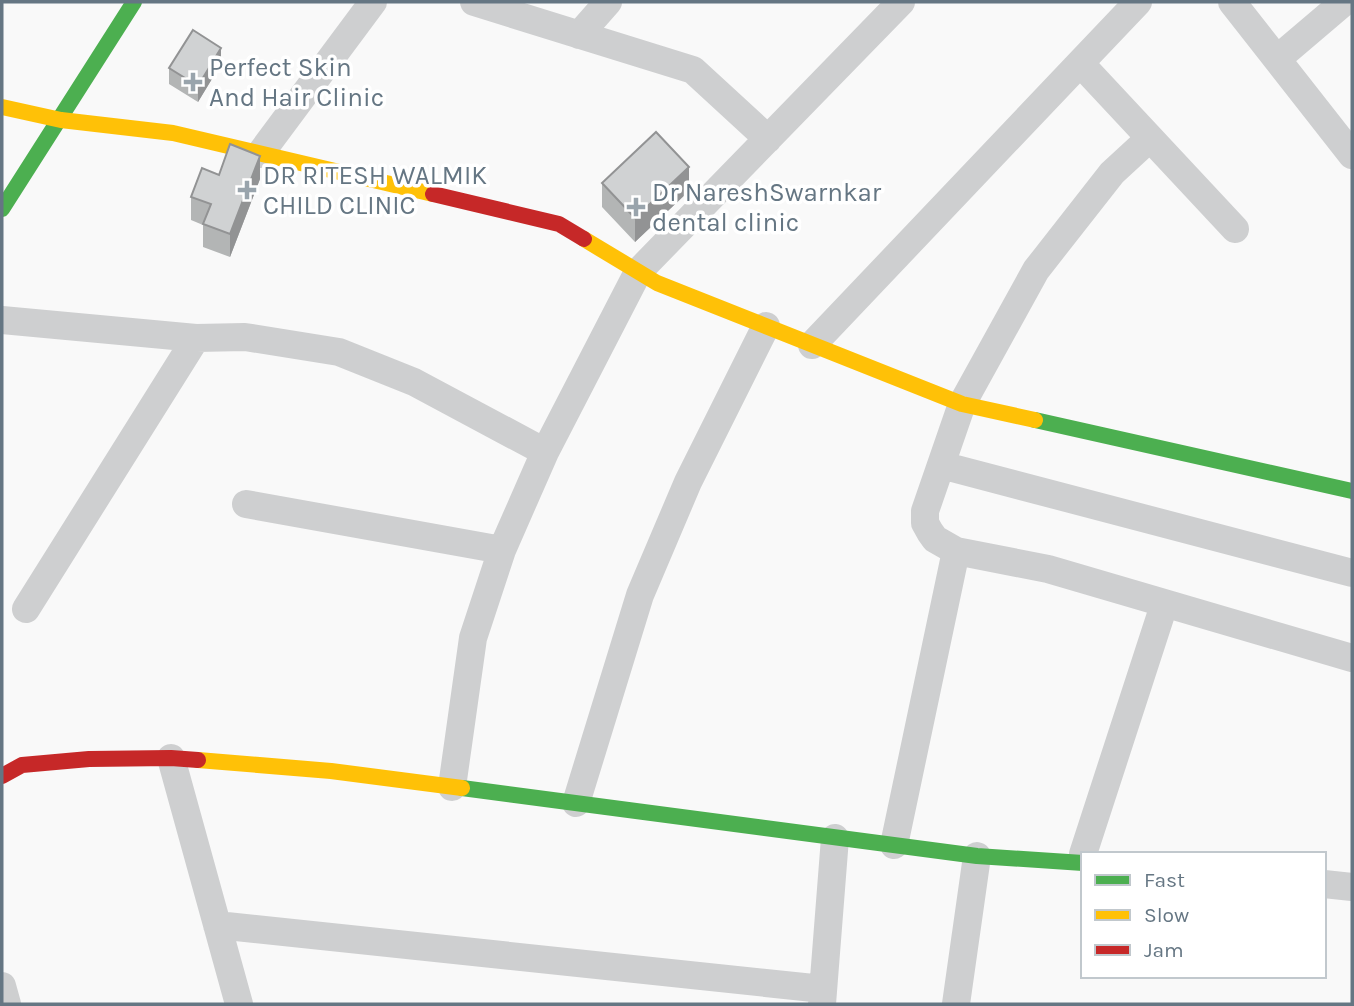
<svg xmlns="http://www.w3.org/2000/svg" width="1354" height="1006" font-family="Karla,sans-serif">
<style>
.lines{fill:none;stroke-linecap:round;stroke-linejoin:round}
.street{stroke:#cecfd0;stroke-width:28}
.fast{stroke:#4caf50;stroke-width:16}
.slow{stroke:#ffc107;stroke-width:16}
.jam{stroke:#c62828;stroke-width:16}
.wall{fill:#b3b5b5}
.shaded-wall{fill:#929394}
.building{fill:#d0d2d3;stroke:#929394;stroke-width:2}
.poi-dot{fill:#99a4ac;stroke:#fff;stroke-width:2.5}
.labels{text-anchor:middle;stroke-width:7;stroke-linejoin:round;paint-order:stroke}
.poi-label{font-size:26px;fill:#657683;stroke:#fff;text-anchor:start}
</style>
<rect width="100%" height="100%" fill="#f9f9f9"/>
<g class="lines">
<path class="street" d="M 474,2 L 693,70 L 768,139
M 1232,2 L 1352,155
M 579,35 L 608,2
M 1277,59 L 1344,2
M 1080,63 L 1235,229
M 1150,138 L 1112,173 L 1036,270 L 962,404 L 925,511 L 925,523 L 930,532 L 935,539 L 956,551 L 1048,569 L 1352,658
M 260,154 L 373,2
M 2,320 L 196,338 L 245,337 L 339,352 L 414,382 L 545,452
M 812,345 L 1138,2
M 941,465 L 1352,573
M 246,504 L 502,550
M 26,609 L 196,338
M 171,758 L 239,1004
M 452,787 L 473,638 L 502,550 L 545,452 L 638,272 L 901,2
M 576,803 L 640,595 L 688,482 L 766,326
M 894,845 L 956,551
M 1083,854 L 1164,605
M 1324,884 L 1352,887
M 217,925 L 823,989
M 2,986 L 7,1004
M 822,1004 L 835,838
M 956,1004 L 977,856"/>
<path class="fast" d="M 2,209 L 134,2
M 1035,420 L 1352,491
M 462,788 L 977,856 L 1083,863"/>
<path class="slow" d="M 2,107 L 61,120 L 173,133 L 433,194
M 584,239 L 657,283 L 962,404 L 1035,420
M 198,760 L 331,771 L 462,788"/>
<path class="jam" d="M 433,194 L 559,224 L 584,239
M 2,776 L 22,765 L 89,759 L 171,758 L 198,760"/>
</g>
<path class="wall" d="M 221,64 L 198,102 L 169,84 L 169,68 Z
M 219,175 L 260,179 L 230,257 L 203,247 L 203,225 L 191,220 L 191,197 Z
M 602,183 L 689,191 L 635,242 L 602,207 Z"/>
<path class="shaded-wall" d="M 221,48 L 221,64 L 198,102 L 198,86 Z
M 260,156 L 260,179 L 230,257 L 230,234 Z
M 689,167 L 689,191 L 635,242 L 635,218 Z"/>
<path class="building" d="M 193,30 L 221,48 L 198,86 L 169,68 Z
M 656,132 L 689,167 L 635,218 L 602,183 Z
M 230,144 L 260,156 L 230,234 L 203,224 L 211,204 L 191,197 L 202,168 L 219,175 Z"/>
<g class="poi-dot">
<path d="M189.5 71.5h7v7h7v7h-7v7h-7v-7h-7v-7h7z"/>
<path d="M243.5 179.5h7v7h7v7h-7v7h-7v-7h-7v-7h7z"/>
<path d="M632.5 196.5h7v7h7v7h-7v7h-7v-7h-7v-7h7z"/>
</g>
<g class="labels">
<g class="poi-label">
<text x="209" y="76">Perfect Skin<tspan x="209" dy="30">And Hair Clinic</tspan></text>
<text x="263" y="184">DR RITESH WALMIK<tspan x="263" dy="30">CHILD CLINIC</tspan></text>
<text x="652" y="201">Dr NareshSwarnkar<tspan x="652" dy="30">dental clinic</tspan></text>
</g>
</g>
<rect width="1354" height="1006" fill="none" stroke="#657683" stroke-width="7"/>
<rect x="1081" y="852" width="245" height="126" fill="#ffffff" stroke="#c1c8cd" stroke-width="2"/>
<rect x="1095" y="875" width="35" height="10" fill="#4caf50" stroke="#c1c8cd" stroke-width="2"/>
<text x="1144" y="887" font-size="21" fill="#657683">Fast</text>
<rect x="1095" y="910" width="35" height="10" fill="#ffc107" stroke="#c1c8cd" stroke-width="2"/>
<text x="1144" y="922" font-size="21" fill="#657683">Slow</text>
<rect x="1095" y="945" width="35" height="10" fill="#c62828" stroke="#c1c8cd" stroke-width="2"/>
<text x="1144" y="957" font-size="21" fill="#657683">Jam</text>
</svg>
